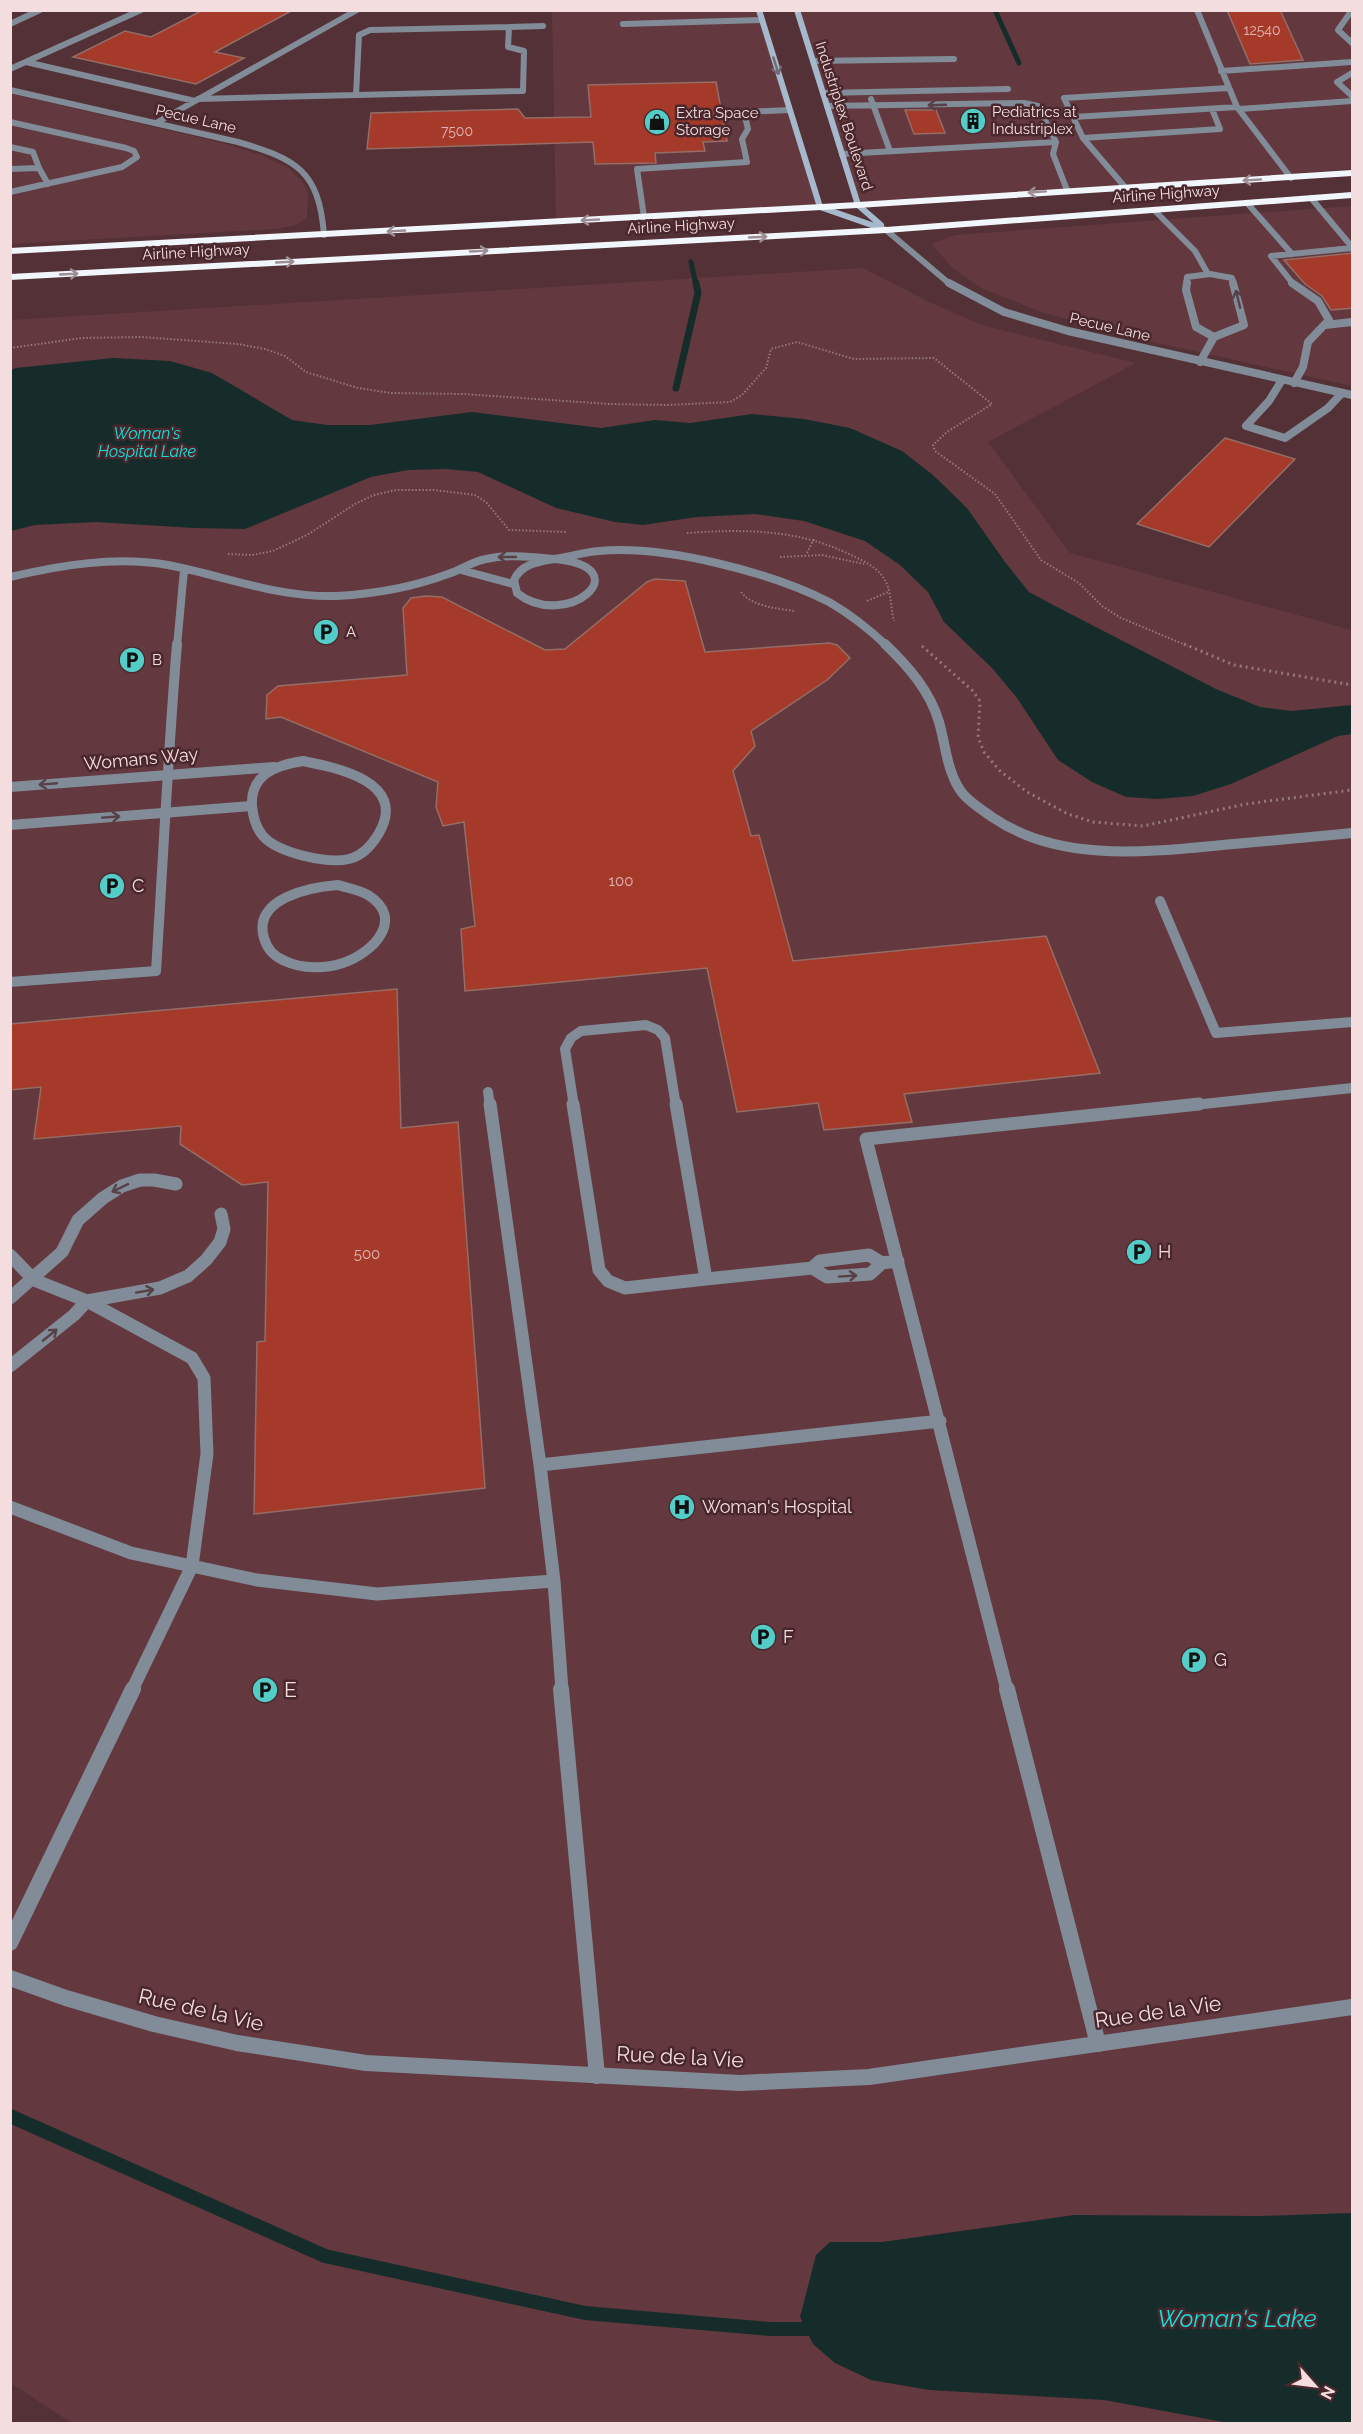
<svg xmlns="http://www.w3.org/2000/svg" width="1363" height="2434" font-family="Raleway,sans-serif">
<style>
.built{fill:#63393f}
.water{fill:#152c2b}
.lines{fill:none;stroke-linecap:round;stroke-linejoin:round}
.stream-far2{stroke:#152c2b;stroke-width:5}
.stream-far1{stroke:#152c2b;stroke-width:7}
.stream{stroke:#152c2b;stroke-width:14}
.building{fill:#a63a2a;stroke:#936d66;stroke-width:1.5}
.path-far1{stroke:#96787c;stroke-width:2;stroke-dasharray:1.5 2;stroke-linecap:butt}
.path{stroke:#96787c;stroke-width:3;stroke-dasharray:2 4;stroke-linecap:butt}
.lane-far4{stroke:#818c98;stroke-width:6}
.lane-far3{stroke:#818c98;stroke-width:8}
.lane-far2{stroke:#818c98;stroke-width:10}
.lane-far1{stroke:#818c98;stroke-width:13}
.lane{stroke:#818c98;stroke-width:16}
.street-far3{stroke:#818c98;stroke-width:6}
.street-far2{stroke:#818c98;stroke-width:8}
.street-far1{stroke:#818c98;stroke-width:10}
.street{stroke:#818c98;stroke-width:16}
.secondary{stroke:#a6b8cc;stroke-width:6}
.highway{fill:#f1f6fc;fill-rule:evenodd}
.oneway{stroke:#736874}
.oneway2{stroke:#574047}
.oneway3{stroke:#9d8e94}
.labels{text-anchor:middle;stroke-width:5;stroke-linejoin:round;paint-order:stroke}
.far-number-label{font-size:14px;fill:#e0b4b2}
.far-poi-label{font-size:15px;fill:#f4dddf;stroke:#49272c;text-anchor:start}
.far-street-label{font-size:15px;fill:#f4dddf;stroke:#49272c}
.number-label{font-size:15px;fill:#e0b4b2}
.far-water-label{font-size:16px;font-style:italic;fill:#10e1db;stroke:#49272c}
.street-label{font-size:18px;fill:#f4dddf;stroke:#49272c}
.poi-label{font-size:18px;fill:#f4dddf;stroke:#49272c;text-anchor:start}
.near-poi-label{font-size:21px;fill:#f4dddf;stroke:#49272c;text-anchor:start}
.near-street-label{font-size:21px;fill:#f4dddf;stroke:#49272c}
.near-water-label{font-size:24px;font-style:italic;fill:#10e1db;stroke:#49272c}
</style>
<rect width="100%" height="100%" fill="#543136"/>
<path class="built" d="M 552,11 L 759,11 L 820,207 L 556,222 Z
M 797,11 L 1352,11 L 1352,169 L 858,205 Z
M 11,94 L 223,143 L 261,155 L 289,168 L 304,184 L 308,194 L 307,218 L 296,225 L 275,229 L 11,244 Z
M 1352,206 L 1352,386 L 1144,340 L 1041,312 L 981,288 L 952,267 L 931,244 L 955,235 Z
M 863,268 L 929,302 L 982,325 L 1136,363 L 988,442 L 1070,553 L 1352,630 L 1352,2423 L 73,2424 L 11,2383 L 11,320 Z"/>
<path class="water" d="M 113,358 L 170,361 L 212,373 L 292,420 L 327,425 L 370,425 L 472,412 L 601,428 L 655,420 L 690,423 L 752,414 L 804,419 L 850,428 L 902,451 L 933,475 L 967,508 L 1005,562 L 1029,592 L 1057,607 L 1216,689 L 1260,707 L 1292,711 L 1352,705 L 1352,734 L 1338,736 L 1231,784 L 1193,796 L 1158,799 L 1126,797 L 1092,782 L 1058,760 L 1017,698 L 992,668 L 944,622 L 928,592 L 900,565 L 865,541 L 804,521 L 755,514 L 697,517 L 643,525 L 615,522 L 556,508 L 478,472 L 447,469 L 408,470 L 371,477 L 245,529 L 194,528 L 96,522 L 35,525 L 11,531 L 11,370 L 16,368 Z
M 1352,2213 L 1352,2423 L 1229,2423 L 1104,2400 L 929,2390 L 871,2380 L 835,2363 L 813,2344 L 800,2317 L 816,2255 L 830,2242 L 882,2242 L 1074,2215 L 1260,2216 Z"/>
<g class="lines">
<path class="stream-far2" d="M 995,10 L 1019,63
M 691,262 L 696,285"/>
<path class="stream-far1" d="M 676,388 L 698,293 L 696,283"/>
<path class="stream" d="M 10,2116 L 325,2256 L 585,2313 L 770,2329 L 820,2329"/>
</g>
<path class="building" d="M 203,10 L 293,10 L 215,52 L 244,58 L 196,84 L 73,57 L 125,31 L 151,37 Z
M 1227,10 L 1280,10 L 1303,60 L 1250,64 Z
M 716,82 L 727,141 L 703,142 L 705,151 L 655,153 L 656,163 L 595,164 L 593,142 L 367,149 L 371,113 L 518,109 L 525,118 L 591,117 L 588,85 Z
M 905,110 L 936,110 L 945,133 L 914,134 Z
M 1353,253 L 1353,308 L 1331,310 L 1322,296 L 1305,284 L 1284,260 Z
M 1225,438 L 1295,459 L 1209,547 L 1137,524 Z
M 655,579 L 685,581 L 705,652 L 829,643 L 837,645 L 850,658 L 827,680 L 751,731 L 755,746 L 733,771 L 751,836 L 759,835 L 793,961 L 1046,936 L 1100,1073 L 904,1094 L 912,1122 L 824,1130 L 818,1103 L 737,1112 L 707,968 L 465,991 L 461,929 L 475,926 L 464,822 L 443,826 L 436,807 L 438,782 L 281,717 L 266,719 L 267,695 L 278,686 L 407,675 L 403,608 L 411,598 L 426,596 L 442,597 L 545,650 L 565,649 L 647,582 Z
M 397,989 L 401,1128 L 458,1122 L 485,1488 L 254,1514 L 257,1342 L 265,1341 L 268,1182 L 242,1185 L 180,1144 L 181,1126 L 34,1139 L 41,1087 L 10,1090 L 10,1024 Z"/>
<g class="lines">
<path class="path-far1" d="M 10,348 L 82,338 L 141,337 L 238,344 L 265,349 L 285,356 L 306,372 L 358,388 L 391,393 L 463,394 L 609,404 L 668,405 L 730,402 L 742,395 L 766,368 L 771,349 L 797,342 L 854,359 L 934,358 L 992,404 L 947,432 L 933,445 L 935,451 L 995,494 L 1041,560 L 1079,583 L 1102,606 L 1121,618 L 1188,646
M 687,533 C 745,529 800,529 853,556 C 864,561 876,567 883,577 C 892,589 890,607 894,621
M 807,553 L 814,539
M 228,554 L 252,555 L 273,551 L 307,535 L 355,504 L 374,495 L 396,490 L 434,490 L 475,495 L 486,502 L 509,530 L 566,532
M 780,557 L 822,555 L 864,564
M 741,592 C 753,607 776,608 794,611
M 867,601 L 888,592"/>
<path class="path" d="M 1184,644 L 1234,665 L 1352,685
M 922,646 L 973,691 L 980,701 L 978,737 L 984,752 L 999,770 L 1027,792 L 1068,814 L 1093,822 L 1143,826 L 1246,804 L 1352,790"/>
<path class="lane-far4" d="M 1197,10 L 1237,107 L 1291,178
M 1352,10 L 1338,30 L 1352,43
M 623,24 L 761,20
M 509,27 L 543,26
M 509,27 L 508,47 L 524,51 L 523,91 L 356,95 L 359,35 L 370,30 Z
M 813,61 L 954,59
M 26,62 L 195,101
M 10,69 L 141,10
M 1221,71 L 1352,62
M 1352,73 L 1337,82 L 1352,96
M 823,93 L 1008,89
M 198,99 L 356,95
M 871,99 L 890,151
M 827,106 L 1024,103 L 1038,106 L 1056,142
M 1239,109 L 1352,101
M 1074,117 L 1237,107
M 10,122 L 126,148 L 134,151 L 137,157 L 122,167 L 10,192
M 156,123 L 357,10
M 1083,138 L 1220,129 L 1212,109
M 10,147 L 33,152 L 39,168
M 842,154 L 1056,142 L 1053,154 L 1067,190
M 10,169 L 39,168 L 48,184
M 1124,186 L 1083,138 L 1064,98 L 1228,88
M 1311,198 L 1352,247
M 1247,203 L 1292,254
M 1154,210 L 1195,251 L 1208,274
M 644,217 L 637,169 L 747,162 L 742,139 L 748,129 L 744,112 L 789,110
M 1186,285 L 1187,277 L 1210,274 L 1232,278 L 1234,285
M 1294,285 L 1271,256 L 1352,248"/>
<path class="lane-far3" d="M 1187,283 L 1186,290 L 1196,327 L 1214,337
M 1292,283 L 1318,301 L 1329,320 L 1308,342 L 1303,367 L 1294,383
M 1325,325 L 1352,322
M 1214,337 L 1244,325 L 1233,283
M 1200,362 L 1214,337
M 1282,380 L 1269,401 L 1246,426 L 1285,438 L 1328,408 L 1342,393
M 554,559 C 643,567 566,632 517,593 L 514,580 C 521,564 538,562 554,559 Z
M 554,559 C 569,557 584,552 599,551 C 665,545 770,572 829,602 C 850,614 869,629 887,646
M 461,570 L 513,584
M 10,577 C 62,565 115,556 168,565 C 225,576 278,598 337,596 C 374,594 413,587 448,574 C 461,570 473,561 486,559 C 508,554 532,557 554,559
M 177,646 L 184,570"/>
<path class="lane-far2" d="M 885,644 C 908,666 930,691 939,722 C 946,746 947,774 963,794 C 971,803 982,810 992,817 C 1062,865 1155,851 1234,844 C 1274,840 1313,837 1352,833
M 303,761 C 338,768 408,782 379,833 C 372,845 362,856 349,859 C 327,864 278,853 263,836 C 256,828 253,817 252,806 C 250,774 277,765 303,761 Z
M 338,885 C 347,888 360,890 368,895 C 406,919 373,953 343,963 C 325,969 302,969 285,961 C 275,957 267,949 264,938 C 252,898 311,887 338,885 Z
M 1160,901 L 1216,1033 L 1352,1022
M 10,982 L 156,971 C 163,862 168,753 177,644
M 488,1092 L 490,1106
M 574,1106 L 565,1049 L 571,1038 L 581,1031 L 646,1025 L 658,1030 L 665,1038 L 676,1106
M 1185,1106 L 1352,1088"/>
<path class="lane-far1" d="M 490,1104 L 540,1465
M 573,1104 L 599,1270 L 608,1281 L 625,1288 L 706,1279
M 676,1104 L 706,1279
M 10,1255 L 34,1280 L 87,1301 L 192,1358 L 204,1378 L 207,1454 L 192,1566 L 132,1690
M 812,1268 L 820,1261 L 869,1255 L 882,1263
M 706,1279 L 812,1268 L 827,1277 L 870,1274 L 882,1263 L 898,1261
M 10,1298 L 62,1252 L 78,1220 L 103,1198 L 122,1186 L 140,1180 L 154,1180 L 176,1184
M 10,1366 L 74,1315 L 87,1301 L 160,1288 L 188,1276 L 206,1260 L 220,1242 L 224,1229 L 221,1214
M 10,1507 L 131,1553 L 257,1580 L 377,1594 L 554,1581
M 562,1690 L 554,1581 L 540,1465 L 940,1421
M 1007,1690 L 866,1139 L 1199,1104"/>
<path class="lane" d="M 561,1689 L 597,2076
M 1007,1689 L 1098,2044
M 10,1943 L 133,1689"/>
<path class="street-far3" d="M 10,24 L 40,10
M 10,90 L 238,142 C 297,159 319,171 324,235
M 886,230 L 951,285"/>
<path class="street-far2" d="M 949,283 L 1004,312 L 1068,331 L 1352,395"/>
<path class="street-far1" d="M 10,787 L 274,767
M 10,825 L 251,806"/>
<path class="street" d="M 10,1978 L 66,1998 L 154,2024 L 237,2043 L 366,2063 L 740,2083 L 869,2077 L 1352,2007"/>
<path class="secondary" d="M 759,10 L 820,207 L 886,230
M 797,10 L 858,205 L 881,225"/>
<path class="highway" d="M 1352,170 L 1352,176 L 858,208 L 10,254 L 10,248 L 858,202 Z
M 1352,192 L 1352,198 L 886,233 L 10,280 L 10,274 L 886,227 Z"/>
</g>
<defs><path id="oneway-shaft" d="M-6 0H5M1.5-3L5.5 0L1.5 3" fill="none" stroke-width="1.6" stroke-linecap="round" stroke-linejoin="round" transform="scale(1.5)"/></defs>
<use class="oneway" href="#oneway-shaft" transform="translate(776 66) rotate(73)"/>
<g class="oneway2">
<use href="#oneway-shaft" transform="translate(937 105) rotate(178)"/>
<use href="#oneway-shaft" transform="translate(1238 299) rotate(-104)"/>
<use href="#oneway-shaft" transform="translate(507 557) rotate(180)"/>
<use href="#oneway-shaft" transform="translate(48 784) rotate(175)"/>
<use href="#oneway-shaft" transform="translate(111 817) rotate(-4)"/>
<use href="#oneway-shaft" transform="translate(120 1188) rotate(154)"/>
<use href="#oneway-shaft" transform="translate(848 1276) rotate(-4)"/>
<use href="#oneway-shaft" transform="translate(145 1291) rotate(-10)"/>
<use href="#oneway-shaft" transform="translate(50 1335) rotate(-39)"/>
</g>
<g class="oneway3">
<use href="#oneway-shaft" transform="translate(1252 180) rotate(177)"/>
<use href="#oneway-shaft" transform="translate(1037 192) rotate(176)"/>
<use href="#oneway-shaft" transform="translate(590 220) rotate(177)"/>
<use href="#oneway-shaft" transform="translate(396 231) rotate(177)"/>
<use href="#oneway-shaft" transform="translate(758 237) rotate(-3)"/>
<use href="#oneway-shaft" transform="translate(479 251) rotate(-3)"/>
<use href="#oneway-shaft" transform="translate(285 262) rotate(-3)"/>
<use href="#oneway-shaft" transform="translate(69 274) rotate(-3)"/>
</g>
<defs>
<g id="building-disc" transform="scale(1.35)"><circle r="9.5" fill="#54cdc8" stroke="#49272c"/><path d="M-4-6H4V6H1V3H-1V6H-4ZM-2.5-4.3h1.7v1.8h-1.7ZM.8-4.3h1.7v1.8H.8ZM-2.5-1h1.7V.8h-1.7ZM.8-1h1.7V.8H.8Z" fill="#111"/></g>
<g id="shop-disc" transform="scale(1.35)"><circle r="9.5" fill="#54cdc8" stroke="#49272c"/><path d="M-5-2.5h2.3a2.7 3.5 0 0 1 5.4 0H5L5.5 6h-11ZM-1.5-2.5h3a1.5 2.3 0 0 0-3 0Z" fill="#111"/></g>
<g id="parking-disc" transform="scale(1.35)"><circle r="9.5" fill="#54cdc8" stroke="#49272c"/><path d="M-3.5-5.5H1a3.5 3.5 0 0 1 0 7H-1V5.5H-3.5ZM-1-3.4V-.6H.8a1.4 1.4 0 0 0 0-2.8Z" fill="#111"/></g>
<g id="hospital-disc" transform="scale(1.35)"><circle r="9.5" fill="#54cdc8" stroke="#49272c"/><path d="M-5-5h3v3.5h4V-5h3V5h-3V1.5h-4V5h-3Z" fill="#111"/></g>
</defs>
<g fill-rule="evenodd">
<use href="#building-disc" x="973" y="121"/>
<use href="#shop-disc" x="657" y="122"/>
<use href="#parking-disc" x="326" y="632"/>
<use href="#parking-disc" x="132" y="660"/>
<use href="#parking-disc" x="112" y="886"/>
<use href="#parking-disc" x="1139" y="1252"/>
<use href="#hospital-disc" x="682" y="1507"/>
<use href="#parking-disc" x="763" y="1637"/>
<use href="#parking-disc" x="1194" y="1660"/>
<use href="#parking-disc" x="265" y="1690"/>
</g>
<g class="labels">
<g class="far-number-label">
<text x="1262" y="35">12540</text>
<text x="457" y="136">7500</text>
</g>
<g class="far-poi-label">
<text x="992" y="117">Pediatrics at<tspan x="992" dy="17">Industriplex</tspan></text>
<text x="676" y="118">Extra Space<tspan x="676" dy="17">Storage</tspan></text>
<text x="346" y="637">A</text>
<text x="152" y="665">B</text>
</g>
<g class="far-street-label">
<text transform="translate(844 116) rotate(72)" y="5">Industriplex Boulevard</text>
<text transform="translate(196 119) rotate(13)" y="5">Pecue Lane</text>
<text transform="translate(1166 194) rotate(-4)" y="5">Airline Highway</text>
<text transform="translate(681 226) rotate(-3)" y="5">Airline Highway</text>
<text transform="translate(196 252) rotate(-3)" y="5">Airline Highway</text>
<text transform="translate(1110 327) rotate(13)" y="5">Pecue Lane</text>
</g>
<g class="number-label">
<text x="621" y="886">100</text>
<text x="367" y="1259">500</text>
</g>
<g class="far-water-label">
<text x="147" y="439">Woman's<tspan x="147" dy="18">Hospital Lake</tspan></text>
</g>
<g class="street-label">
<text transform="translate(141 759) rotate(-5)" y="6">Womans Way</text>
</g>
<g class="poi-label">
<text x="132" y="892">C</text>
<text x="1158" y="1258">H</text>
<text x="702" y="1513">Woman's Hospital</text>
<text x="783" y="1643">F</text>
<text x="1214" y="1666">G</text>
</g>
<g class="near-poi-label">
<text x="284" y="1697">E</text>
</g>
<g class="near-street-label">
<text transform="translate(201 2010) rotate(13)" y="7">Rue de la Vie</text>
<text transform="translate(1158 2012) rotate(-8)" y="7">Rue de la Vie</text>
<text transform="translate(680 2057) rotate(3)" y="7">Rue de la Vie</text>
</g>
<g class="near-water-label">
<text x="1237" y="2327">Woman's Lake</text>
</g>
</g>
<rect width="1363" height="2434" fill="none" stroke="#f4dddf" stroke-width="24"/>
<g transform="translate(1315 2386) rotate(118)" stroke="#49272c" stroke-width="4.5" paint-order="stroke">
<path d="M0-4.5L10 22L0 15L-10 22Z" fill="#f4dddf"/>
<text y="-9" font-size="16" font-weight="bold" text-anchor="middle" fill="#f4dddf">N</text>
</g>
</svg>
